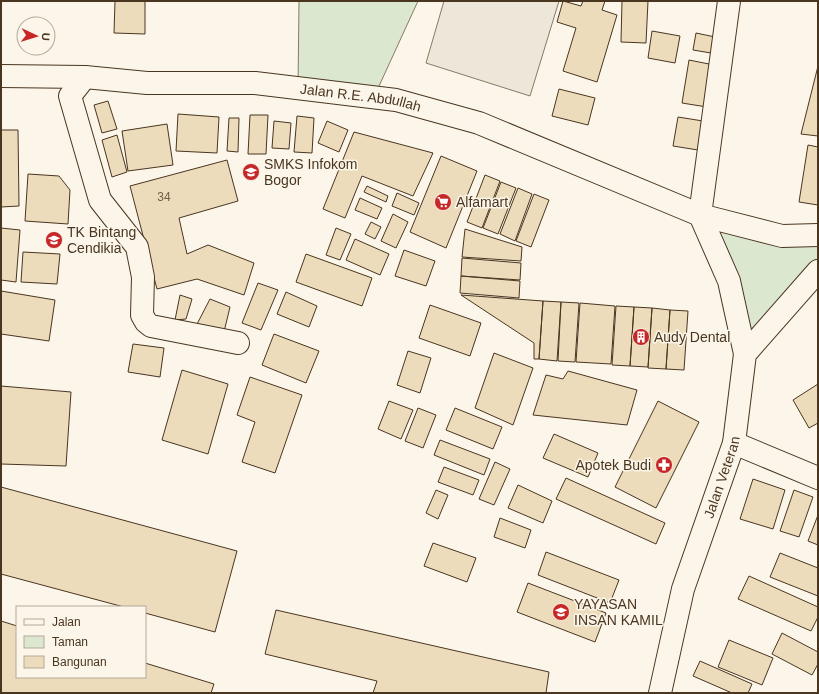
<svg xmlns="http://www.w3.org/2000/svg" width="819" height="694" font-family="Arial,sans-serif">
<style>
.green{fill:#dce7d0;stroke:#887966}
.parking{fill:#ede7d9;stroke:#887966}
.building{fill:#ecdcbc;stroke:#4a3520}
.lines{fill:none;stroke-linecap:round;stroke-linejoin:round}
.street-casing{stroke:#4a3520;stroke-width:24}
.primary-casing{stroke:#4a3520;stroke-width:24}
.street{stroke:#fbf6e9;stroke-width:22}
.primary{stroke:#fbf6e9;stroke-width:22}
.labels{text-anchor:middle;stroke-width:3;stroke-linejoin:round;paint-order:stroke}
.number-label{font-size:12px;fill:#725f47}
.street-label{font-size:14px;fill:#4a3520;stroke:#fbf6e9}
.poi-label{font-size:14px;fill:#4a3520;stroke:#fbf6e9;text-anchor:start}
</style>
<rect width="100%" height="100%" fill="#fbf6e9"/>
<path class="green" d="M 299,1 L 418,1 L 374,97 L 298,88 Z
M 700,215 L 818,229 L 818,271 L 745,354 Z"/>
<path class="parking" d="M 444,1 L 559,1 L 530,96 L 426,63 Z"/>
<path class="building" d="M 115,1 L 145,1 L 145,34 L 114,33 Z
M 563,1 L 581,6 L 583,1 L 605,1 L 602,10 L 617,15 L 597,82 L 563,71 L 576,28 L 557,22 Z
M 622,1 L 648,1 L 646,43 L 621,42 Z
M 652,31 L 680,36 L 675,63 L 648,58 Z
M 696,33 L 720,38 L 717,54 L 693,50 Z
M 689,60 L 714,65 L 707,107 L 682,103 Z
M 818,66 L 818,136 L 801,134 Z
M 559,89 L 595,98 L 588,125 L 552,116 Z
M 108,101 L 117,129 L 102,133 L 94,105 Z
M 178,114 L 219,117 L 217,153 L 176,151 Z
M 250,115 L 268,115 L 266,154 L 248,154 Z
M 297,116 L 314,118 L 312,153 L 294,152 Z
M 678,117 L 703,121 L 698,150 L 673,146 Z
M 229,118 L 239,118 L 238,152 L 227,151 Z
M 274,121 L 291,123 L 289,149 L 272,148 Z
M 327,121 L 348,130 L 339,152 L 318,143 Z
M 167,124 L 173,165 L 128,171 L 122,131 Z
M 1,130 L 18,130 L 19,206 L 1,207 Z
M 354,132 L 433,153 L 413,196 L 362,176 L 345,218 L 323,209 Z
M 117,135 L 127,172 L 112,177 L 102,140 Z
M 808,145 L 818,147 L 818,205 L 799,202 Z
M 441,156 L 477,171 L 446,248 L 410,232 Z
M 227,160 L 238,201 L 179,218 L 187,254 L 208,245 L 254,263 L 244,295 L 197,279 L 157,289 L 130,186 Z
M 28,174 L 59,176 L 70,190 L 68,224 L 25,221 Z
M 485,175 L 500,181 L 482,228 L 467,222 Z
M 501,182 L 516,188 L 498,234 L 483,228 Z
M 367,186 L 388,196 L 386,202 L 364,192 Z
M 518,188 L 532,194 L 515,241 L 500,234 Z
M 397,193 L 419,203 L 414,215 L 392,206 Z
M 534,194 L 549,200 L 531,247 L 516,241 Z
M 360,198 L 382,208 L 377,219 L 355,210 Z
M 393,214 L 408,222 L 396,248 L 381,241 Z
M 371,222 L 381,227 L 375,239 L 365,234 Z
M 1,228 L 20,230 L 16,282 L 1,280 Z
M 336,228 L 351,234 L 340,260 L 326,255 Z
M 465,229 L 522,247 L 521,261 L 462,257 Z
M 355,239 L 389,254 L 380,275 L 346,260 Z
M 404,250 L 435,261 L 426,286 L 395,276 Z
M 23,252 L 60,254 L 57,284 L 21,282 Z
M 306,254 L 372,278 L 362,306 L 296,282 Z
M 462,258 L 521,263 L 520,280 L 461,276 Z
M 461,276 L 520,281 L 519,298 L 460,293 Z
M 258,283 L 278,290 L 261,330 L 242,323 Z
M 1,291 L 55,300 L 49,341 L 1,334 Z
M 286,292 L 317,306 L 309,327 L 277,314 Z
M 180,295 L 192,299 L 186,319 L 175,320 Z
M 461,295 L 543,301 L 539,359 L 534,359 L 534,343 Z
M 210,299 L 230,307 L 223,336 L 196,326 Z
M 543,301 L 561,302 L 557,361 L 539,359 Z
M 561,302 L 579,303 L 575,362 L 558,361 Z
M 580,303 L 615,306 L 611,364 L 576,362 Z
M 430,305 L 481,323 L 470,356 L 419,338 Z
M 616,306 L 634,307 L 630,366 L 612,365 Z
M 634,307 L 652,308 L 648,367 L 630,366 Z
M 652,308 L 670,310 L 666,369 L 648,368 Z
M 670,310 L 688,311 L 684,370 L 666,369 Z
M 274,334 L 319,351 L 306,383 L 262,365 Z
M 133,344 L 164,348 L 160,377 L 128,372 Z
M 408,351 L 431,358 L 420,393 L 397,385 Z
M 494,353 L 533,368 L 513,425 L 475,408 Z
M 182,370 L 228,384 L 208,454 L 162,440 Z
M 568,371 L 637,390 L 627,425 L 533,415 L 546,375 L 563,379 Z
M 250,377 L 302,395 L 275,473 L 242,462 L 255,422 L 237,415 Z
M 818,384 L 818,423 L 809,428 L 793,400 Z
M 1,386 L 71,392 L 66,466 L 1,464 Z
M 389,401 L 413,410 L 401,439 L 378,429 Z
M 658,401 L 699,422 L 656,508 L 615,487 Z
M 418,408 L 436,415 L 423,448 L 405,441 Z
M 455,408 L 502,427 L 493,449 L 446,430 Z
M 554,434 L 598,453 L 588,477 L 543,458 Z
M 440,440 L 490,459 L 484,475 L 434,455 Z
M 495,462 L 510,469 L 494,505 L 479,499 Z
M 444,467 L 479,480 L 473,495 L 438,482 Z
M 566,478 L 665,523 L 656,544 L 556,499 Z
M 753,479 L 785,490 L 773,529 L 740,519 Z
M 518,485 L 552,501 L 543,523 L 508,508 Z
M 1,487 L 237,551 L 215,632 L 145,613 L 145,607 L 124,607 L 1,574 Z
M 436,490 L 448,495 L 438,519 L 426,513 Z
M 794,490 L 813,497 L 799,537 L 780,531 Z
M 818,515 L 818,545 L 808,541 Z
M 500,518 L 531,530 L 525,548 L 494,537 Z
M 433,543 L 476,558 L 467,582 L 424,566 Z
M 546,552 L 619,580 L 610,603 L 538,575 Z
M 780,553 L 818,568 L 818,596 L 770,577 Z
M 749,576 L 818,607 L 818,617 L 811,631 L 738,599 Z
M 528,583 L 606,613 L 595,642 L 517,612 Z
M 276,610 L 549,672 L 546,693 L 373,693 L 377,681 L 265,654 Z
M 1,621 L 17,626 L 17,677 L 145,677 L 145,663 L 214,684 L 211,693 L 1,693 Z
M 782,633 L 818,652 L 818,664 L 812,675 L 772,654 Z
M 729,640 L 773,658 L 762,685 L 718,667 Z
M 700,661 L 752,684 L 748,693 L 732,693 L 693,676 Z"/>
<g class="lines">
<g class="street-casing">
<path id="street" d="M 85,77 L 70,96 L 100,200 L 137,247 L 143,277 L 142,315 L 146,322 L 151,326 L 238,343
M 700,215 L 729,1
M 734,443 L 818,478"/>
</g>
<g class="primary-casing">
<g id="primary">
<path id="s1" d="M 1,76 L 85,77 L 147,83 L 255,83 L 396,100 L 479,123 L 700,215 L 782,236 L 818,235"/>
<path d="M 700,215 L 729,281 L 745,354"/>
<path id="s2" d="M 660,693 L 683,589 L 734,443 L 745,354 L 818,271"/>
</g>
</g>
<use href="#street" class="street"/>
<use href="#primary" class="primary"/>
</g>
<defs>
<g id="school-disc" transform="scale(0.9)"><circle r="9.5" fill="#c62828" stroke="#fbf6e9"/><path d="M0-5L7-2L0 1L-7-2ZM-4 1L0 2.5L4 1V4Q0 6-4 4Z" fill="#fff"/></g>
<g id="supermarket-disc" transform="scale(0.9)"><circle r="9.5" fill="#c62828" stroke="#fbf6e9"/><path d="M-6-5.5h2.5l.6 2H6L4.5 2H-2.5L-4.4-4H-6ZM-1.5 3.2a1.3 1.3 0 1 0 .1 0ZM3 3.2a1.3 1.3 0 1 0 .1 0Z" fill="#fff"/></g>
<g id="building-disc" transform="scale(0.9)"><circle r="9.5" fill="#c62828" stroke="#fbf6e9"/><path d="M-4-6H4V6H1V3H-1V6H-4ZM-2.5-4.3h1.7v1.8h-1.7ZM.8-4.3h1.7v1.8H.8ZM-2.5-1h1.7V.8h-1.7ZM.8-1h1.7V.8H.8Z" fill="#fff"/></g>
<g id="pharmacy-disc" transform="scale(0.9)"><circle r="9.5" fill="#c62828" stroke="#fbf6e9"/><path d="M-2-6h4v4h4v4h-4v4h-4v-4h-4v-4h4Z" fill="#fff"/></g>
</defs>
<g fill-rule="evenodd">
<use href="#school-disc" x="251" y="172"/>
<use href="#supermarket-disc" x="443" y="202"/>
<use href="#school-disc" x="54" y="240"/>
<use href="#building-disc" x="641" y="337"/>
<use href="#pharmacy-disc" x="664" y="465"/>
<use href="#school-disc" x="561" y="612"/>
</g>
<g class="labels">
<g class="number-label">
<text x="164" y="201">34</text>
</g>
<g class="street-label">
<text dy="5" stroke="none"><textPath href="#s1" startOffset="361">Jalan R.E. Abdullah</textPath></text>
<text dy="5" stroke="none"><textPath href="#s2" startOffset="225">Jalan Veteran</textPath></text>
</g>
<g class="poi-label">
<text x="264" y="169">SMKS Infokom<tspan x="264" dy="16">Bogor</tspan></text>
<text x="456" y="207">Alfamart</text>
<text x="67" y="237">TK Bintang<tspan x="67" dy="16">Cendikia</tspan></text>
<text x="654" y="342">Audy Dental</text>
<text x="651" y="470" text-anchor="end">Apotek Budi</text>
<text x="574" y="609">YAYASAN<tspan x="574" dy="16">INSAN KAMIL</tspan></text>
</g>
</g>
<rect width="819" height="694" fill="none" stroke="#4a3520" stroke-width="4"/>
<rect x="16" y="606" width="130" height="72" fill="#fbf6e9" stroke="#b4a999"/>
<rect x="24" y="619" width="20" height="6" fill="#fbf6e9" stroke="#b4a999"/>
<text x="52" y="626" font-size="12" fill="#4a3520">Jalan</text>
<rect x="24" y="636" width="20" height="12" fill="#dce7d0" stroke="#b4a999"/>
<text x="52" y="646" font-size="12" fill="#4a3520">Taman</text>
<rect x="24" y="656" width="20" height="12" fill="#ecdcbc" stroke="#b4a999"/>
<text x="52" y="666" font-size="12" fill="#4a3520">Bangunan</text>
<g transform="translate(36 36) rotate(94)"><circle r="19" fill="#fbf6e9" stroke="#b4a999"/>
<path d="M0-3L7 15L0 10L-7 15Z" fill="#c62828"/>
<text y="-6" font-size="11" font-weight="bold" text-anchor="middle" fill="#4a3520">U</text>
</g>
</svg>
